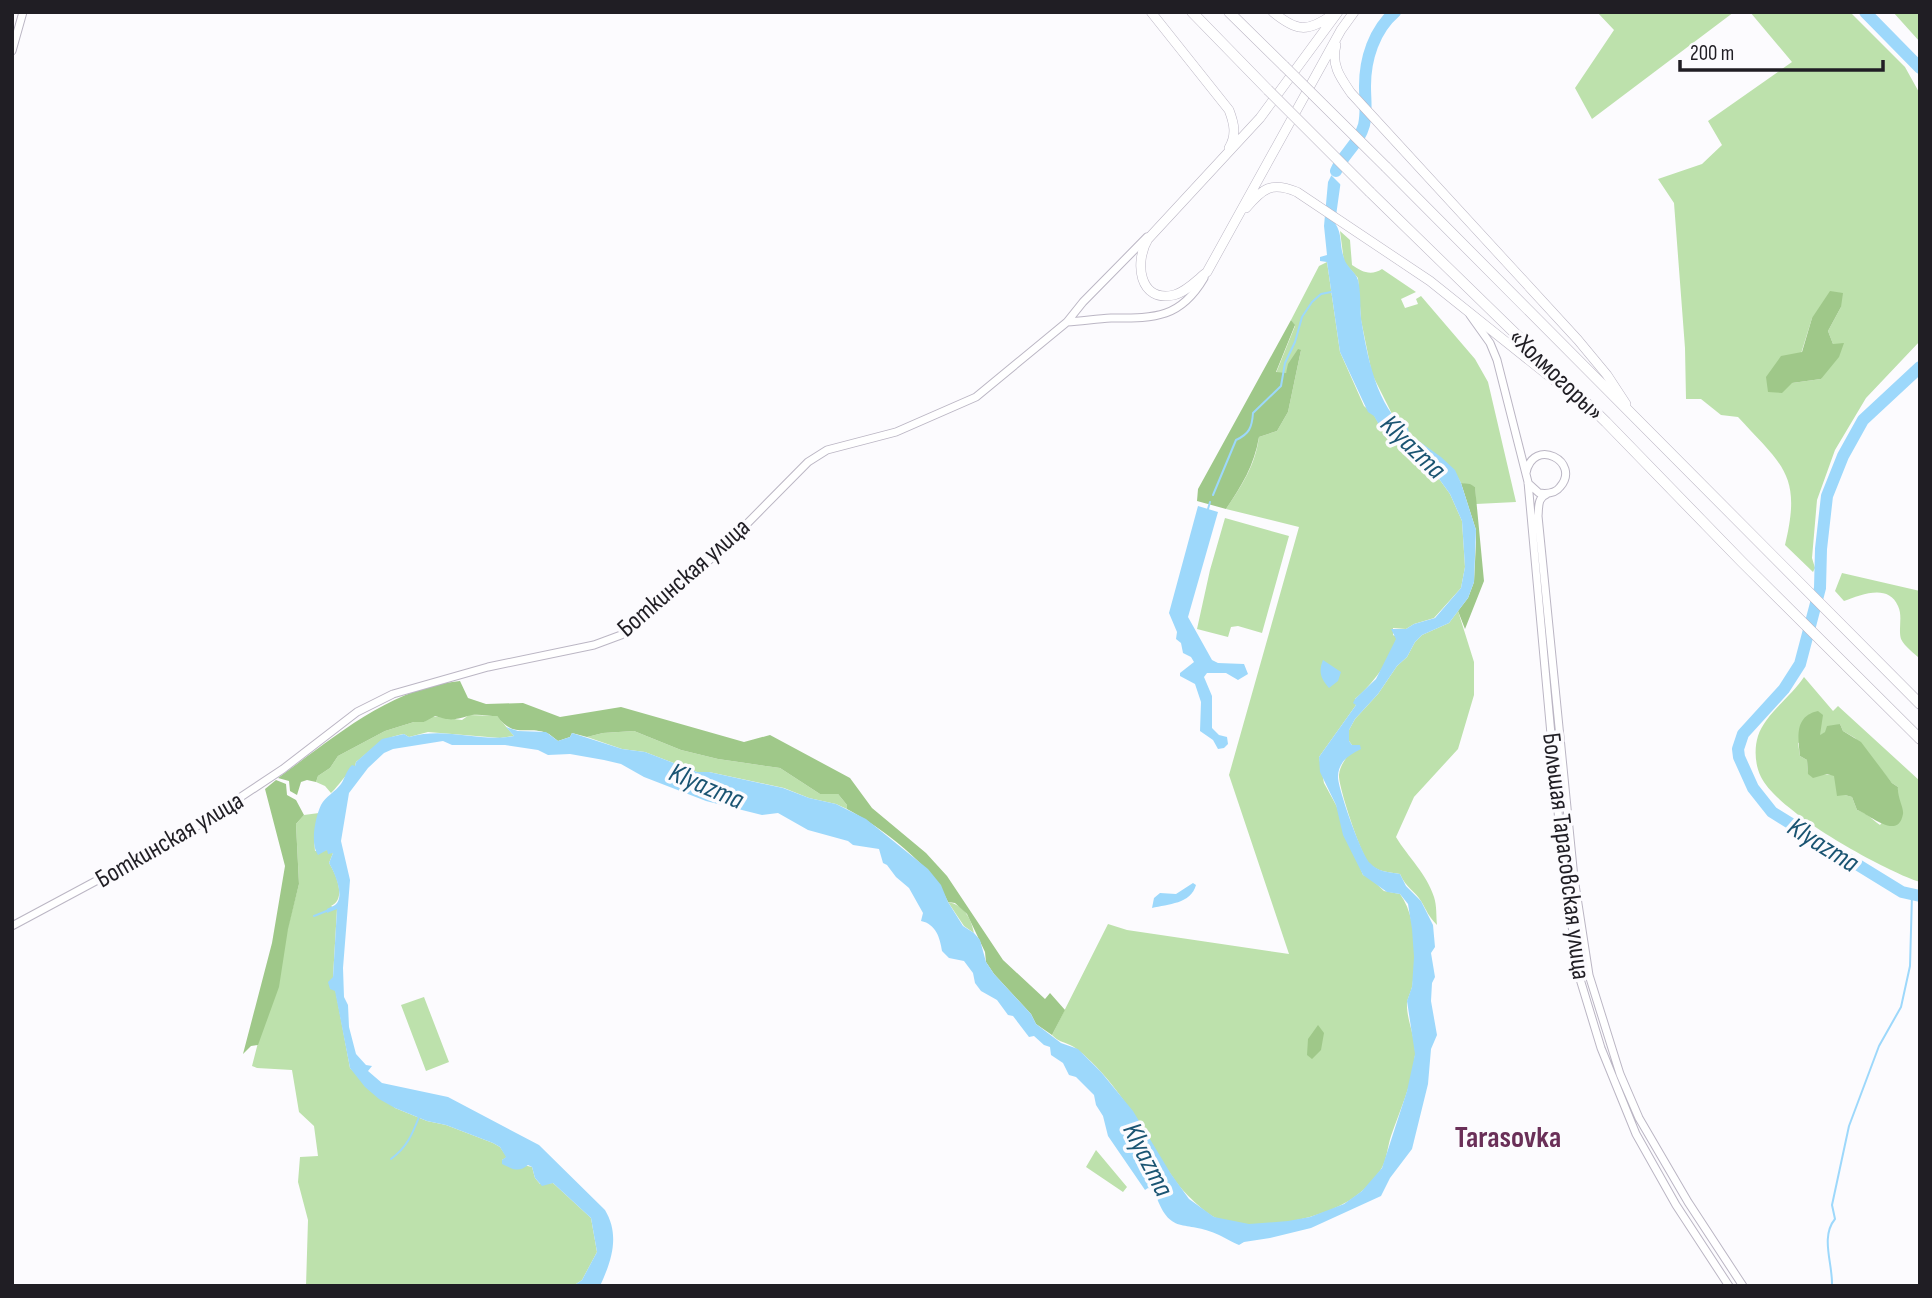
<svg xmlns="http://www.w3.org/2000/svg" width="1932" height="1298" font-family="'Sofia Sans Condensed',sans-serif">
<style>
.green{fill:#bde1ac;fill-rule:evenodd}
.forest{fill:#9fc889}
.water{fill:#9dd8fb}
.pier{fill:#fcfbfe}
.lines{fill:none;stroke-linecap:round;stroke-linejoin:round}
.stream{stroke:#9dd8fb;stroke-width:2}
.river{stroke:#9dd8fb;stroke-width:12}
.minor-casing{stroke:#bbb6c4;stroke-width:9}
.major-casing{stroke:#bbb6c4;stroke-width:10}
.highway-casing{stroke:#bbb6c4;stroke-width:11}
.minor{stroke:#fff;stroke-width:7}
.major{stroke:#fff;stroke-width:9}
.highway{stroke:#fff;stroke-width:10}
.highway-bridge-casing{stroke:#bbb6c4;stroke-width:11;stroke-linecap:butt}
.highway-bridge{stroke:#fff;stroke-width:10}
.labels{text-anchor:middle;stroke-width:7;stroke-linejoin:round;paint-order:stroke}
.street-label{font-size:26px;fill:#201e24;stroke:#fcfbfe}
.water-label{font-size:28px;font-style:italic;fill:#1a5472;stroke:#fcfbfe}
.quarter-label{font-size:30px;font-weight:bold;fill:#6a2f58;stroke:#fcfbfe}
</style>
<rect width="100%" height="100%" fill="#fcfbfe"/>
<path class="green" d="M 1597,12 L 1734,12 L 1592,119 L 1575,88 L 1614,30 Z
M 1750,12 L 1850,12 L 1905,67 L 1920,94 L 1920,341 L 1866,398 L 1835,450 L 1817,500 L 1812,558 L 1815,568 L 1813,572 L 1785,545 C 1802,475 1783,466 1738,417 L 1721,415 L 1701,399 L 1686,399 L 1685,348 L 1674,203 L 1658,179 L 1702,164 L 1722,145 L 1708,121 L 1792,62 ZM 1841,307 L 1828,331 L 1833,344 L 1821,379 L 1792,383 L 1812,318 Z
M 1893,12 L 1920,12 L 1920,42 Z
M 1340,231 L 1350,240 L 1352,265 C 1362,272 1371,276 1382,269 L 1416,292 L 1401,299 L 1405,308 L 1418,304 L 1416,299 L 1421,296 L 1475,359 L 1488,382 L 1516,502 L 1476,504 L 1475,487 L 1461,483 C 1449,460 1428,450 1409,433 L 1407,428 L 1399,424 L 1393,416 L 1372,374 L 1361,320 L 1358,278 L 1344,262 Z
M 1327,262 L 1340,352 L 1364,406 L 1374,415 L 1382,430 L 1412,456 L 1422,461 L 1437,476 L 1450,494 L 1462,521 L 1465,567 L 1461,588 L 1434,618 L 1414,624 L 1406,629 L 1393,628 L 1393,635 L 1397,637 C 1390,661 1373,684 1355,699 L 1356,705 L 1319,757 L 1324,783 L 1336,805 L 1363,875 L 1369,877 L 1384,891 L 1400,894 C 1417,917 1417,959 1412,987 C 1411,992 1408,997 1407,1002 C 1406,1020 1416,1037 1415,1055 C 1413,1082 1400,1110 1391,1136 C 1387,1148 1387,1161 1380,1171 C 1374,1178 1369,1186 1362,1191 C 1330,1220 1256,1233 1216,1218 C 1206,1214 1187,1195 1180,1187 C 1152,1150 1133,1107 1102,1073 C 1096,1066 1078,1048 1070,1045 C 1062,1041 1059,1042 1052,1035 L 1108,924 L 1127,930 L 1289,954 L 1229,775 L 1299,527 L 1226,509 C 1242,485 1255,466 1259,437 L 1277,431 L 1288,412 L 1301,350 L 1286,373 L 1276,373 L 1295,326 L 1291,320 L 1319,266 Z
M 1225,518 L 1289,536 L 1262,633 L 1238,626 L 1231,627 L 1228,637 L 1197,629 L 1210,570 Z
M 1842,573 L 1920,591 L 1920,659 C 1914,653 1905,647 1901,639 C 1898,629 1903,616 1898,606 C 1888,583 1861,595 1844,601 L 1835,591 Z
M 1458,611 L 1474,662 L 1474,695 L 1458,749 L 1414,797 L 1396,837 C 1408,857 1427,874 1434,897 C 1437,906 1436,916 1437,925 C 1428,916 1427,911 1421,901 C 1415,891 1406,888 1400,874 C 1389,872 1377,872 1369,863 C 1361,855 1338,786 1339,775 C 1340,762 1350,757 1352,745 L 1349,741 L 1349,730 L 1355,719 L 1378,694 L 1397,666 L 1407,657 L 1415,642 L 1422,635 L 1449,623 Z
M 1804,677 L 1833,711 L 1838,706 L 1920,781 L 1920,882 C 1883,870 1778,812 1761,777 C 1755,765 1754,749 1758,736 C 1765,714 1791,697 1804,677 ZM 1840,724 L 1843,731 L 1855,738 L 1892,783 L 1898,787 L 1898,802 L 1880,825 C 1871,819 1868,813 1857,810 L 1852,797 L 1845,795 L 1834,775 L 1808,773 L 1807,760 L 1800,756 L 1798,743 L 1819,736 Z
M 469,715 L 497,716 L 514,736 L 500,738 L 428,732 L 409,737 L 404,734 C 381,738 374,748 356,762 L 355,766 C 345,775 340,784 331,793 L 325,786 L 316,782 L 318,776 L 330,768 L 338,756 L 385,731 L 414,722 L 424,722 L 430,716 L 462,720 Z
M 634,731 L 681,750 L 718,759 L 780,768 L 820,794 L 838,794 L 847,805 L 847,809 L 836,804 L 809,798 L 784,788 L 709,772 L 697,772 L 645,752 L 622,749 L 587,737 L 603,733 Z
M 319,813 L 314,839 L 315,851 L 328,850 L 333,853 L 329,863 C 336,874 347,899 331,906 L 337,909 L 333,977 L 350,1068 L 395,1108 L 427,1121 L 446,1125 L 493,1143 L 500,1147 L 507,1157 L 502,1160 L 532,1167 L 535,1178 L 540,1184 L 553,1183 L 591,1218 L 597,1252 L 582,1280 L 573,1286 L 306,1286 L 308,1220 L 298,1182 L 300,1157 L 318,1156 L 314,1126 L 299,1112 L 292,1070 L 257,1068 L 252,1066 L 299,884 L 296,824 L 304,815 Z
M 948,902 C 964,905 971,918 974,933 L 964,926 Z
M 424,997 L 449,1062 L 426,1071 L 401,1005 Z
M 1096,1150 L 1127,1187 L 1123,1192 L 1086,1167 Z"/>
<path class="forest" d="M 1830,291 L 1843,293 L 1841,307 L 1828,331 L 1833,344 L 1844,343 L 1839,357 L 1821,379 L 1792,383 L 1782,393 L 1768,392 L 1766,377 L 1781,356 L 1802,352 L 1812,318 Z
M 1291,320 L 1295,325 L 1276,372 L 1286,373 L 1288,364 L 1298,349 L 1301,350 L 1288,412 L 1277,431 L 1259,437 C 1254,466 1242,485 1226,509 L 1197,501 L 1198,489 Z
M 1461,483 L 1470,484 L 1475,487 L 1484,581 L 1465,629 L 1458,611 L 1468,598 L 1474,582 L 1476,542 L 1476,530 Z
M 460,681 L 468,698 L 486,704 L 523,703 L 560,717 L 621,707 L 744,742 L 770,735 L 850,778 L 872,808 L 926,853 L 947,876 L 1003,960 L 1045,999 L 1050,993 L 1065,1010 L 1052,1035 L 1036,1024 L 1031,1014 L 994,974 L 986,962 L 985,952 L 967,914 L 955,903 L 948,902 C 932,865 882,828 847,809 L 847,805 L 838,794 L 820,794 L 780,768 L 718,759 L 681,750 L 634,731 L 603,733 L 587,737 L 572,733 L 570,737 L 558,741 C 555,739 552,736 549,734 C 527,724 515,740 497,716 C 489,716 475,713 468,716 C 454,720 450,721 435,716 L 424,722 L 414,722 L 385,731 L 338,756 L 330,768 L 318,776 L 316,782 L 307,780 L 301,782 L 297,795 L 290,791 L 289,781 L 278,778 C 332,739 391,687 460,681 Z
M 1818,711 L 1823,715 L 1820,735 L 1825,732 L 1827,726 L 1840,724 L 1843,731 L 1861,742 L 1892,783 L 1898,787 C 1897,797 1904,808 1903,814 C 1898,842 1868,813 1857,810 L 1852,797 L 1845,795 L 1837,796 L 1834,776 L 1827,774 L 1813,778 L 1808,774 L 1807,760 L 1800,756 C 1798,738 1794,716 1818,711 Z
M 276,780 L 286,784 L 287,795 L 296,800 L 304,815 L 296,824 L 299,884 L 288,929 L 279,987 L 258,1045 L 251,1046 L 243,1054 L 272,943 L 285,866 L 265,789 Z
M 1318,1025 L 1324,1033 L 1321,1050 L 1312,1059 L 1307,1055 L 1308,1039 Z"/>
<path class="water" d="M 1339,160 L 1341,180 L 1335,223 C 1343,235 1339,245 1344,258 C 1346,267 1356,272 1358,280 C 1361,292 1360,306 1361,318 C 1366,350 1377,412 1408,428 L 1409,434 L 1441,457 L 1455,470 L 1461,483 L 1476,530 L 1474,582 L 1468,598 L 1449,623 L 1422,635 L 1415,642 L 1407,657 L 1397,666 L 1378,694 L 1355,719 L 1349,730 L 1349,741 L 1352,745 L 1360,745 L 1361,749 C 1349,755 1338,762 1338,777 C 1338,789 1362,856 1370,863 C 1378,872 1389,872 1400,874 L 1406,886 L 1421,901 L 1433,925 L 1435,947 L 1431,953 L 1435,977 L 1432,983 L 1431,1001 L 1437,1035 L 1431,1049 L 1428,1084 L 1412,1149 L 1390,1178 L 1381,1196 L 1311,1228 L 1270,1238 L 1244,1242 L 1239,1245 C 1231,1242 1226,1238 1219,1235 C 1184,1218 1170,1239 1154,1190 L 1148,1188 L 1145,1190 L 1108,1136 L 1103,1116 L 1096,1105 L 1094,1095 L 1076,1077 L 1069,1075 L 1063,1063 L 1051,1055 L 1050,1047 L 1044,1045 L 1034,1036 L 1029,1037 L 1013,1016 L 1008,1015 L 997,1000 L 981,991 L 975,983 L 973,973 L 964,961 L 949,958 L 942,951 C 940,938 936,924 921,921 L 923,913 L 909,888 L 896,877 L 887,865 L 883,863 L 879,849 L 853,845 L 848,841 L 808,830 L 778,813 L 762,815 L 706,801 L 644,777 L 621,764 L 604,760 L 570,754 L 548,755 L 538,750 L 505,745 L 452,745 L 443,741 L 393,749 L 384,753 L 368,768 L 349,793 L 341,841 L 350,880 L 343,968 L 344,997 L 348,1005 L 349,1027 L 356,1054 L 366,1065 L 372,1066 L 368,1071 L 382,1083 L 448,1097 L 539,1145 L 605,1210 C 620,1235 612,1260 600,1286 L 573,1286 L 582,1280 L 597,1252 L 591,1218 L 553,1183 L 542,1186 L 535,1178 L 532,1167 L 528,1165 C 519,1173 512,1169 502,1164 L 502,1160 L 506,1157 L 500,1147 L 493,1143 L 446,1125 L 427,1121 L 395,1108 L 379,1099 L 365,1087 L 350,1068 L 335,991 L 330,989 L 328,982 L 333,977 L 337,909 L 327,913 L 327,909 C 330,907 335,906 337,903 C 344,894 334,871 329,863 L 333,853 L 328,854 L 327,850 L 318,855 C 310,844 315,818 321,805 C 326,796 335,792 341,784 C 345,778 346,771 352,765 L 355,766 L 356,762 L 382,739 L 404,734 L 409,737 C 447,726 479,743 514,736 L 506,727 L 518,731 L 546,732 L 558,741 L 570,737 L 572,733 L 622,749 L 645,752 L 697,772 L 709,772 L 783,788 L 809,798 L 836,804 L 866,819 L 928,869 L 941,885 L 948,902 L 963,926 L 974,933 L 980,940 L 986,962 L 994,974 L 1031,1014 L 1036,1024 L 1061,1043 L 1078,1049 L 1101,1072 L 1133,1111 L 1171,1174 L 1189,1199 L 1214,1217 L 1249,1224 L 1288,1221 L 1310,1217 L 1344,1204 L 1362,1191 L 1382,1168 L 1407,1091 L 1415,1054 L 1407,1001 L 1412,987 L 1414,957 L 1412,929 L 1408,904 L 1400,894 L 1387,892 L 1363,875 L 1343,835 L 1336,805 L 1320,772 L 1319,757 L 1356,705 L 1353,703 L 1355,699 L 1376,679 L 1396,639 L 1391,629 L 1406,629 L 1414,624 L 1435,618 L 1461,588 L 1465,567 L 1462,521 L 1450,494 L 1437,476 L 1422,461 L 1412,456 L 1382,430 L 1374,416 L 1368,412 L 1340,352 L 1327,262 L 1320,261 L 1320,257 L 1327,255 L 1324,226 L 1328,182 Z
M 1198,506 L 1218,512 L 1188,617 L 1212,660 L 1218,663 L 1244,664 L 1248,674 L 1238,680 L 1226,673 L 1207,673 L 1204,677 L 1212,696 L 1212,728 L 1219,735 L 1227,737 L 1228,744 L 1224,748 L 1218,749 L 1213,740 L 1200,731 L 1201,702 L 1195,684 L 1180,676 L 1180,673 L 1194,662 L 1191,657 L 1183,653 L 1181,643 L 1176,639 L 1177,632 L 1169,613 Z
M 1323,660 L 1341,672 L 1338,681 L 1329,688 C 1321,679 1318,672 1323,660 Z
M 1193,883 L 1196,885 C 1191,904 1168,904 1152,908 L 1154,898 L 1160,893 L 1176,894 Z"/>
<path class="pier" d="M 1336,158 L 1350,170 L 1344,188 L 1329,173 Z"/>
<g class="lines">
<path class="stream" d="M 1213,495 L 1236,440 C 1249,434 1252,428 1253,413 L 1281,386 L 1285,363 L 1295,342 L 1302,317 L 1312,302 L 1321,294 L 1331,292
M 1208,509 L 1210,502
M 314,916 L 329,910
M 391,1159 C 407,1147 412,1135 419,1117
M 1832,1286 C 1833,1264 1820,1237 1835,1219 L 1832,1205 L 1849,1126 L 1879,1046 L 1901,1007 L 1910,966 L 1912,895"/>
<path class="river" d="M 1865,12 L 1920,68
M 1336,171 C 1343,154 1359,144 1364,125 C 1367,112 1365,100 1365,86 C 1365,59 1374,30 1395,12
M 1920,367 L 1863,420 L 1843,456 L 1827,496 L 1821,549 L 1820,588 L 1800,664 L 1784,689 L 1743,734 L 1738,749 L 1739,757 L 1753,788 L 1772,812 L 1902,892 L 1920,896"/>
<g class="minor-casing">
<path id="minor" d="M 12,51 L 23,12
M 1470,315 L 1490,343 L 1497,360 L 1528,482 L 1563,866 L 1580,979 L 1601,1048 L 1636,1134 L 1676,1205 L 1729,1286
M 1067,322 C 1082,321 1096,319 1111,318 C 1154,318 1180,319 1204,278
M 1526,473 C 1533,436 1582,462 1560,487 C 1555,494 1547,494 1539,493 L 1528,483
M 1547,494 C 1537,498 1539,507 1538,516 L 1574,878 L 1589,975 L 1620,1074 L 1639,1118 L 1688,1202 L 1743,1286
M 12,926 L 191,830 L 283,769 L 357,712 L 393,694 L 488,667 L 594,645 L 621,635 L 720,551 L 808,462 L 827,450 L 896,432 L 976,397 L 1067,322 L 1083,302 L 1147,237"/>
</g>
<g class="major-casing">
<path id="major" d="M 1151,12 L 1229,110 C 1234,123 1237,135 1229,148
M 1273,12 C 1296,31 1307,33 1332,15
M 1338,12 L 1260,118 L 1148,239 C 1134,262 1139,303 1174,295 C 1186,292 1197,280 1207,272 L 1341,30 L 1354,12
M 1336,45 C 1331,65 1340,77 1351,93 L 1578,340 L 1607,375 L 1626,404
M 1246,208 C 1262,189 1271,181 1297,192 L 1430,281 L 1580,401"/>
</g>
<g class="highway-casing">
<path id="highway" d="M 1192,12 L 1268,90
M 1229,12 L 1284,66
M 1386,167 L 1920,704
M 1370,192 L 1606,422 L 1742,562 L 1920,739"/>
</g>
<use href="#minor" class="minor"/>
<use href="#major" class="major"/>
<use href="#highway" class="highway"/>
<g class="highway-bridge-casing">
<path id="highway-bridge" d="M 1284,66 L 1386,167
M 1268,90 L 1370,192"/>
</g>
<use href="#highway-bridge" class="highway-bridge"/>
</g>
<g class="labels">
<g class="street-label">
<text transform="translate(1557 374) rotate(44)" y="9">«Холмогоры»</text>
<text transform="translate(683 577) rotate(-41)" y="9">Боткинская улица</text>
<text transform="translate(169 839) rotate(-30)" y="9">Боткинская улица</text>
<text transform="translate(1567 856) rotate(83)" y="9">Большая Тарасовская улица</text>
</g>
<g class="water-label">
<text transform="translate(1414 446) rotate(44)" y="10">Klyazma</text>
<text transform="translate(707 785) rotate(23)" y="10">Klyazma</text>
<text transform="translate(1824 844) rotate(32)" y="10">Klyazma</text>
<text transform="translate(1149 1159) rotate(63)" y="10">Klyazma</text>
</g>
<g class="quarter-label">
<text x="1508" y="1147">Tarasovka</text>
</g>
</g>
<rect width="1932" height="1298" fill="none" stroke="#201e24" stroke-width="28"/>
<path d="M1680 60v10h203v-10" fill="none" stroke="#201e24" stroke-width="3.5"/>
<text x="1690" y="60" font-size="21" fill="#201e24" stroke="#fcfbfe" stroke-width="5" paint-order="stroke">200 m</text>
</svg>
